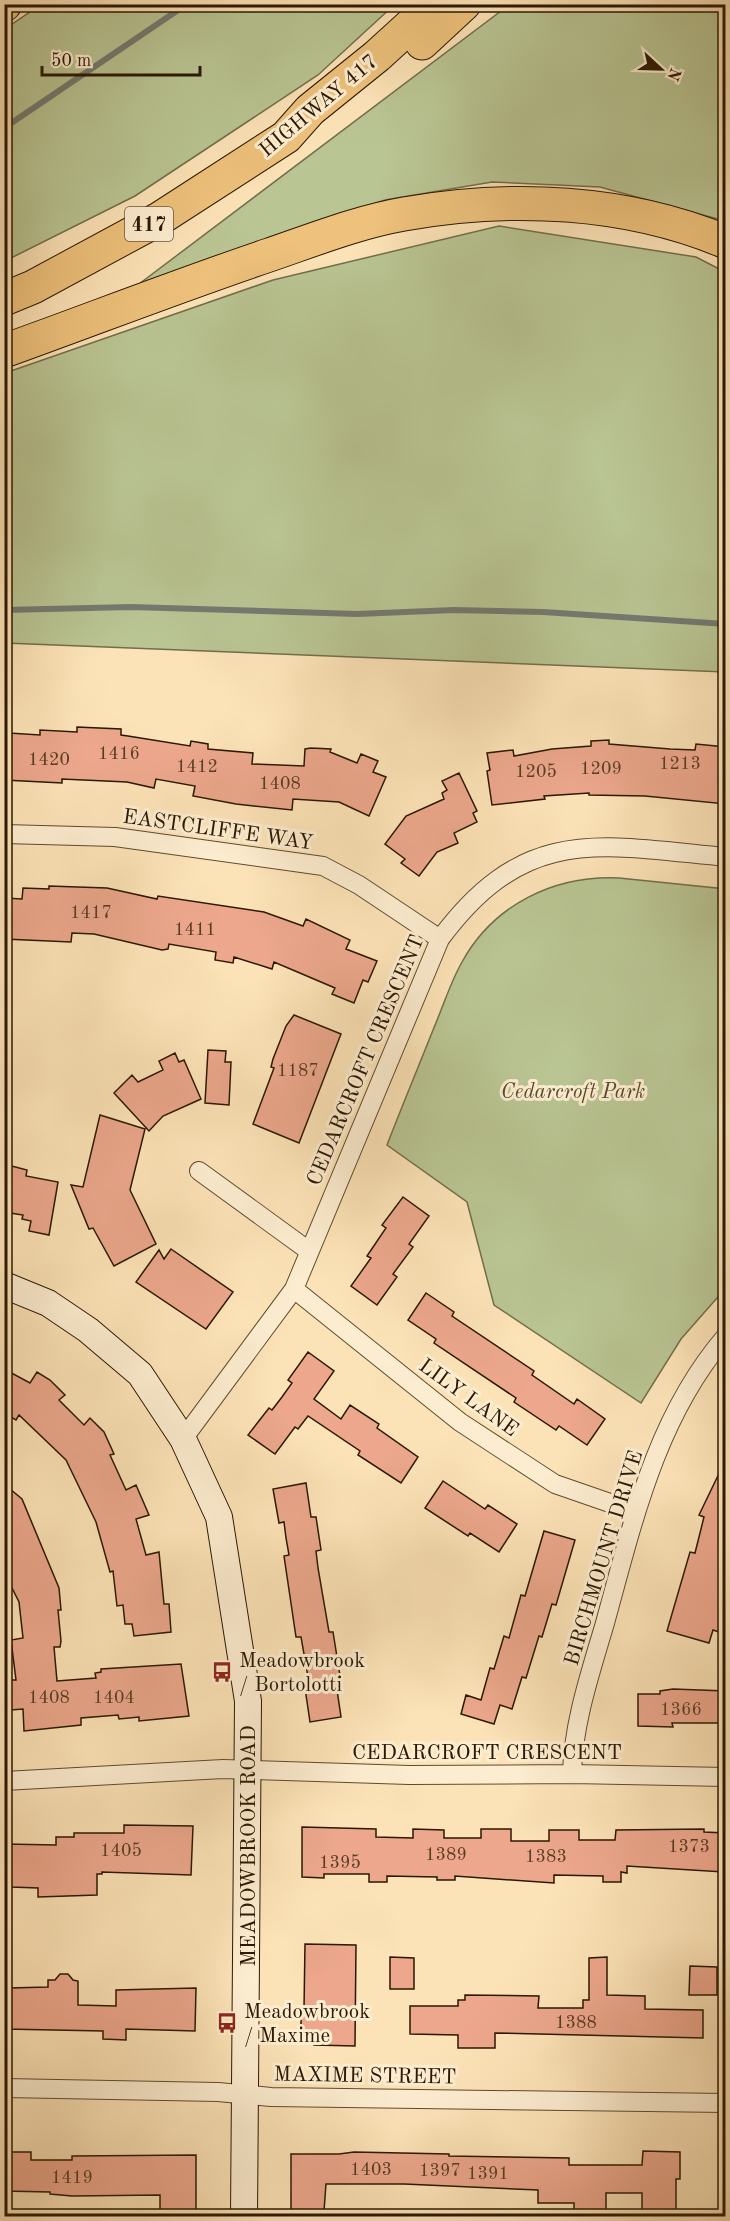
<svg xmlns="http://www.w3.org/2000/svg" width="730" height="2221" font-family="'Old Standard TT',serif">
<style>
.green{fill:#b9c593;stroke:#726e4a;stroke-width:1.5}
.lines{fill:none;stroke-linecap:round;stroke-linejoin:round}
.stream{stroke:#747a71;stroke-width:6}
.building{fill:#eca78c;stroke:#2a1801;stroke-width:1.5}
.street-casing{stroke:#5e4b2e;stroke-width:20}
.secondary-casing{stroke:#2a1801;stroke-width:28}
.highway-casing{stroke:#2a1801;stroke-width:35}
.street{stroke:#fdedd0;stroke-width:18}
.secondary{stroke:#fdedd0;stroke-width:26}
.highway{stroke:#eec27c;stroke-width:33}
.labels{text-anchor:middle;stroke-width:6;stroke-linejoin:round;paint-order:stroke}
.number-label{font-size:18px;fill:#5a3c24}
.shield{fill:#fdedd0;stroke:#69583f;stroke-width:1.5}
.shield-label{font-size:20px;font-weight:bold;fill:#2a1801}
.street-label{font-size:21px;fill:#2a1801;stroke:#fdedd0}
.park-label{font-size:21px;font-style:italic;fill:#554c2d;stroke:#fdedd0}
.poi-label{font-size:21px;fill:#2a1801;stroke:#fdedd0;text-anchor:start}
</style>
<rect width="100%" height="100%" fill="#fce3b7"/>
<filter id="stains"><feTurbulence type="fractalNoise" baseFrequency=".00333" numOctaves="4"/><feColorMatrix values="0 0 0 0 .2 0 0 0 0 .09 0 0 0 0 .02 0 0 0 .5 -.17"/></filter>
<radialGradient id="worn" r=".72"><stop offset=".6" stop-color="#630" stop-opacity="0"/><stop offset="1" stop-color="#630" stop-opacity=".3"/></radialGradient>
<path class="green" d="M 40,5 L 40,4 L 394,5 L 318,75 L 135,196 L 5,261 L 5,29 Z
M 509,5 L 725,5 L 725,221 L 600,187 L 492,182 L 385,200 L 139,284 Z
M 499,226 L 696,257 L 725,272 L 725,672 L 5,643 L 5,373 L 273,280 Z
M 619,878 L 726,889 L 725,1289 L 681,1339 L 641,1403 L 494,1305 L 467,1202 L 387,1145 C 402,1106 418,1068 433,1030 C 443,1007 450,983 462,962 C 494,904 555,875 619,878 Z"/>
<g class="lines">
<path class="stream" d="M 4,128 L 187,4
M 4,610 L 131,607 L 357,614 L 454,610 L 543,612 L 726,624"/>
</g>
<path class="building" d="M 77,727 L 121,729 L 121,735 L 128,736 L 190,746 L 191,741 L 208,744 L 208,749 L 253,753 L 252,764 L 304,766 L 305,749 L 311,748 L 331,749 L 330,752 L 357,763 L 361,754 L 378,761 L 373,772 L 386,777 L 369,816 L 339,802 L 293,799 L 292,810 L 236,804 L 193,796 L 195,786 L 156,779 L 154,788 L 127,782 L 62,779 L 62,783 L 4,780 L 4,758 L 8,758 L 9,733 L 40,735 L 40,730 L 77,732 Z
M 609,740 L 609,744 L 670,749 L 695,750 L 696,744 L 726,747 L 726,804 L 645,796 L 589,795 L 589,793 L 544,796 L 545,799 L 492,805 L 487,771 L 490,770 L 487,753 L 513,750 L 514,756 L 552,749 L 591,746 L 591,741 Z
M 459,773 L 477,811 L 473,813 L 477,822 L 454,833 L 458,843 L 437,852 L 419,876 L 401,863 L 405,859 L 385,844 L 406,816 L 444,799 L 442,793 L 447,790 L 442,781 Z
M 49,886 L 107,888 L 157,899 L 158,896 L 264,912 L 303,926 L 306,919 L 350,940 L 346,949 L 377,961 L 368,982 L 363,980 L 354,1003 L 332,994 L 335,988 L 274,962 L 272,969 L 234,957 L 233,963 L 215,960 L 216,952 L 169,944 L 168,949 L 162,950 L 94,934 L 72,933 L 71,942 L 4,939 L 4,898 L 22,899 L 23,888 L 49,889 Z
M 294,1015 L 341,1034 L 299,1143 L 253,1124 L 274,1068 L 271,1067 L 273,1059 L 286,1026 Z
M 208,1050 L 226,1051 L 225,1062 L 231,1062 L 229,1105 L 205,1103 Z
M 175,1053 L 179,1062 L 184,1060 L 201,1099 L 163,1116 L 149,1131 L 114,1093 L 132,1075 L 138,1082 L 163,1070 L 159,1061 Z
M 100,1115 L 145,1129 L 130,1190 L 156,1244 L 114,1266 L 93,1228 L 89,1229 L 71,1185 L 83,1187 Z
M 4,1164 L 27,1170 L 26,1176 L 58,1182 L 49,1235 L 29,1231 L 31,1221 L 22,1219 L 23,1215 L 4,1212 Z
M 403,1197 L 429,1216 L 409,1244 L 413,1247 L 393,1274 L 397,1277 L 377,1305 L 351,1286 L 371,1258 L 367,1256 L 386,1228 L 382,1225 Z
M 171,1249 L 233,1292 L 206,1329 L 136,1282 L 159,1250 L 164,1259 Z
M 426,1293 L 454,1312 L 452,1316 L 534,1371 L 532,1375 L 574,1404 L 577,1399 L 605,1419 L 587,1445 L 559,1426 L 556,1430 L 514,1402 L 516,1398 L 434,1343 L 436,1339 L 408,1320 Z
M 308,1352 L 334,1371 L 314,1399 L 341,1419 L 350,1405 L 379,1424 L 377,1428 L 418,1457 L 401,1483 L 358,1455 L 360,1451 L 308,1416 L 298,1429 L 295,1427 L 275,1454 L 248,1435 L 269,1408 L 272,1410 L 282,1397 L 292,1383 L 288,1380 Z
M 4,1369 L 30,1383 L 37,1372 L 50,1380 L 65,1395 L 59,1400 L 84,1425 L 90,1418 L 104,1432 L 114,1454 L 110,1455 L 126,1490 L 136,1485 L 149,1515 L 136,1519 L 146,1555 L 159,1552 L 164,1604 L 169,1604 L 171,1632 L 134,1636 L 132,1624 L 125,1624 L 123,1605 L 117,1606 L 113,1571 L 110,1572 L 96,1522 L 66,1460 L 19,1415 L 16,1420 L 4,1413 Z
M 726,1459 L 726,1608 L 719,1632 L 713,1630 L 709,1643 L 667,1631 L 690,1552 L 695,1553 L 704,1517 L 699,1515 Z
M 443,1481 L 485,1509 L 488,1505 L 517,1524 L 499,1552 L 470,1533 L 468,1536 L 425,1508 Z
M 306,1483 L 311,1517 L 316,1517 L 321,1550 L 316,1551 L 318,1568 L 329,1632 L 333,1632 L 341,1682 L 336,1683 L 341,1717 L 310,1722 L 305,1688 L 309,1687 L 307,1671 L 301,1637 L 296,1637 L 284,1556 L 289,1555 L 286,1538 L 284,1522 L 279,1523 L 273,1489 Z
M 4,1484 L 22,1499 L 59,1588 L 61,1610 L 58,1610 L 61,1641 L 60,1647 L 54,1647 L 57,1681 L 96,1678 L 95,1673 L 101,1672 L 101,1669 L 181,1664 L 189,1716 L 139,1721 L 139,1717 L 119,1719 L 118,1715 L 81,1718 L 81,1725 L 24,1731 L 23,1709 L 11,1710 L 8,1680 L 16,1680 L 11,1640 L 23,1638 L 19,1602 L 4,1572 Z
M 544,1531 L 575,1540 L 556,1605 L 552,1604 L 542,1637 L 539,1636 L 526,1678 L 522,1677 L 512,1709 L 500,1705 L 494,1724 L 461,1714 L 466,1695 L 481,1700 L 490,1668 L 494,1669 L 504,1636 L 509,1638 L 521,1595 L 525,1596 Z
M 673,1689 L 726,1691 L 726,1723 L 672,1723 L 673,1727 L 638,1726 L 638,1694 L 660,1694 L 660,1691 Z
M 124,1825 L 193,1826 L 191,1875 L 102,1872 L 102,1874 L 97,1874 L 97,1895 L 38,1897 L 38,1888 L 11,1887 L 11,1863 L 4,1863 L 5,1844 L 56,1845 L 56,1837 L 74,1837 L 74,1833 L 124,1833 Z
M 302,1827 L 376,1829 L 376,1837 L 413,1838 L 413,1829 L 444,1830 L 444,1838 L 481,1838 L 481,1829 L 511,1829 L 511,1841 L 549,1841 L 549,1830 L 579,1830 L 579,1840 L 615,1840 L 616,1830 L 704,1829 L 704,1832 L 726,1833 L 726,1870 L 724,1872 L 627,1866 L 627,1873 L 621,1872 L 621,1882 L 603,1882 L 603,1876 L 554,1875 L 554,1883 L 455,1876 L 455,1880 L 437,1880 L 437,1877 L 387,1876 L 387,1882 L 369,1882 L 369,1874 L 324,1874 L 324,1878 L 302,1877 Z
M 305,1944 L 356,1945 L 355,2046 L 314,2045 L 314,2032 L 301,2032 L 301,2009 L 304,2009 Z
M 390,1957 L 414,1958 L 414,1989 L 390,1989 Z
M 607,1957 L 607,1995 L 645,1996 L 645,2009 L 703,2010 L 703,2038 L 495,2033 L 495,2048 L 458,2048 L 458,2035 L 410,2034 L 410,2006 L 458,2006 L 458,2000 L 465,2000 L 465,1995 L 539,1996 L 538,2008 L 583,2008 L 583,2000 L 589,2000 L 589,1958 Z
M 690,1966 L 717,1967 L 717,1995 L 689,1995 Z
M 60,1974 L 68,1974 L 73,1980 L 78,1981 L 78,2005 L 116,2006 L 116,1990 L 196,1988 L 195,2031 L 126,2029 L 126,2040 L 103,2039 L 103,2031 L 4,2029 L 4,1993 L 9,1994 L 9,1988 L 48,1987 L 48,1980 L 55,1980 Z
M 643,2151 L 680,2152 L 680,2179 L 676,2179 L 676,2217 L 642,2217 L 642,2193 L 606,2193 L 606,2217 L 574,2217 L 574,2203 L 538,2203 L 538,2190 L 404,2184 L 326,2184 L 324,2211 L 291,2212 L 291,2154 L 339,2154 L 354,2152 L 449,2154 L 449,2156 L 569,2158 L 569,2165 L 642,2165 Z
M 4,2152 L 31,2152 L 31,2160 L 72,2160 L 72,2156 L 196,2155 L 196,2217 L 160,2217 L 160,2195 L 72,2196 L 50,2194 L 50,2192 L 4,2191 Z"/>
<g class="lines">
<g class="street-casing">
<path id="street" d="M 4,834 L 115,837 L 323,866 L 359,885 L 440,939
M 199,1171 L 309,1251
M 294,1289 L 460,1422 L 555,1484 L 636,1512
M 183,1439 L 294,1289 L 440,939 C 525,824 599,845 726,857
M 572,1774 C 573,1723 591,1671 605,1623 C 633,1522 656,1417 726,1336
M 4,1781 L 223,1769 L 409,1775 L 572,1774 L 726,1777
M 4,2088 L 218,2092 L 271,2097 L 726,2103"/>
</g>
<g class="secondary-casing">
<path id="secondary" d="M 4,1285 L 48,1303 L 88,1330 L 140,1374 L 183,1439 L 219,1517 L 248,1701 L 244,2216"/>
</g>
<g class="highway-casing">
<path id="highway" d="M 4,5 L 5,4
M 422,43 L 464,4
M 4,299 L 33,287 L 159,219 L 286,137 L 310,110 L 377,56 L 434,4
M 4,351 C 93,319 180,285 269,255 C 313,240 358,222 404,214 C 510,195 626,200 726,242"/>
</g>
<use href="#street" class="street"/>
<use href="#secondary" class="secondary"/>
<use href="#highway" class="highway"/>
</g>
<defs>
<g id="bus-bare" transform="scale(1.62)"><path d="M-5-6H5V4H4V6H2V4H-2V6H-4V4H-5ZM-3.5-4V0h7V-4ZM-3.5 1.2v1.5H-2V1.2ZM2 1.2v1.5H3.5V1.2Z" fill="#8f2418" stroke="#fdedd0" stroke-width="2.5" paint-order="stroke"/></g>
</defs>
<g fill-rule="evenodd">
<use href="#bus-bare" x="222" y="1672"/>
<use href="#bus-bare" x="227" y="2023"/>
</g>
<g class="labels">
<g class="number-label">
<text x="119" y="759">1416</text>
<text x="49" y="765">1420</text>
<text x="680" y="769">1213</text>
<text x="197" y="772">1412</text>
<text x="601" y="774">1209</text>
<text x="536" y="777">1205</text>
<text x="280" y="789">1408</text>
<text x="91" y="918">1417</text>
<text x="195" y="935">1411</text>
<text x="298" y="1076">1187</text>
<text x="49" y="1703">1408</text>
<text x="114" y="1703">1404</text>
<text x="681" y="1715">1366</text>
<text x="689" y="1852">1373</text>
<text x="121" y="1856">1405</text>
<text x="446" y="1860">1389</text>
<text x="546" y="1862">1383</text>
<text x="340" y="1868">1395</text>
<text x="576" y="2028">1388</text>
<text x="371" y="2175">1403</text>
<text x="440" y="2176">1397</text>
<text x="488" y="2179">1391</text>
<text x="72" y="2183">1419</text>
</g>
<rect class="shield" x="125" y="207" width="48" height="34" rx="4.5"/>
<g class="shield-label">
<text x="149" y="231">417</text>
</g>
<g class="street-label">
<text transform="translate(318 105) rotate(-40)" y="7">HIGHWAY 417</text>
<text transform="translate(218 829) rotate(8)" y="7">EASTCLIFFE WAY</text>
<text transform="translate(365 1060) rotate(-67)" y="7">CEDARCROFT CRESCENT</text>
<text transform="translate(469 1397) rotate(36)" y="7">LILY LANE</text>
<text transform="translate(603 1558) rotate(-73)" y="7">BIRCHMOUNT DRIVE</text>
<text x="487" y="1759">CEDARCROFT CRESCENT</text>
<text transform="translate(248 1846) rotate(-90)" y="7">MEADOWBROOK ROAD</text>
<text transform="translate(365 2075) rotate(1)" y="7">MAXIME STREET</text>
</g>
<g class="park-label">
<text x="573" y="1098">Cedarcroft Park</text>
</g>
<g class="poi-label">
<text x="239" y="1667">Meadowbrook<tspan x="239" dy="24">/ Bortolotti</tspan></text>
<text x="244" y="2018">Meadowbrook<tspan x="244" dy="24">/ Maxime</tspan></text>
</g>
</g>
<rect width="730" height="2221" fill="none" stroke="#fce3b7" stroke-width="24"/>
<rect x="6" y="6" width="718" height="2209" fill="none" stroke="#2a1801" stroke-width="3"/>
<rect x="12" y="12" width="706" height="2197" fill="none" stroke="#2a1801" stroke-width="1.5"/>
<g transform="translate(661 69) rotate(112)" stroke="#fdedd0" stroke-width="4.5" paint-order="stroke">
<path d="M0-4.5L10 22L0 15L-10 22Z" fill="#2a1801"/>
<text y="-9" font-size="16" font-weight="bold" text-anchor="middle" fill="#2a1801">N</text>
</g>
<path d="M42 66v9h158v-9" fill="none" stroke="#2a1801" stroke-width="3"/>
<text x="51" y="66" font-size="18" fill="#2a1801" stroke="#fdedd0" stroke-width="4.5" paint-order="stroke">50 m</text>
<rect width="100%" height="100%" filter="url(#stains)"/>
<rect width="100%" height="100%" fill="url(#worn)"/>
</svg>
